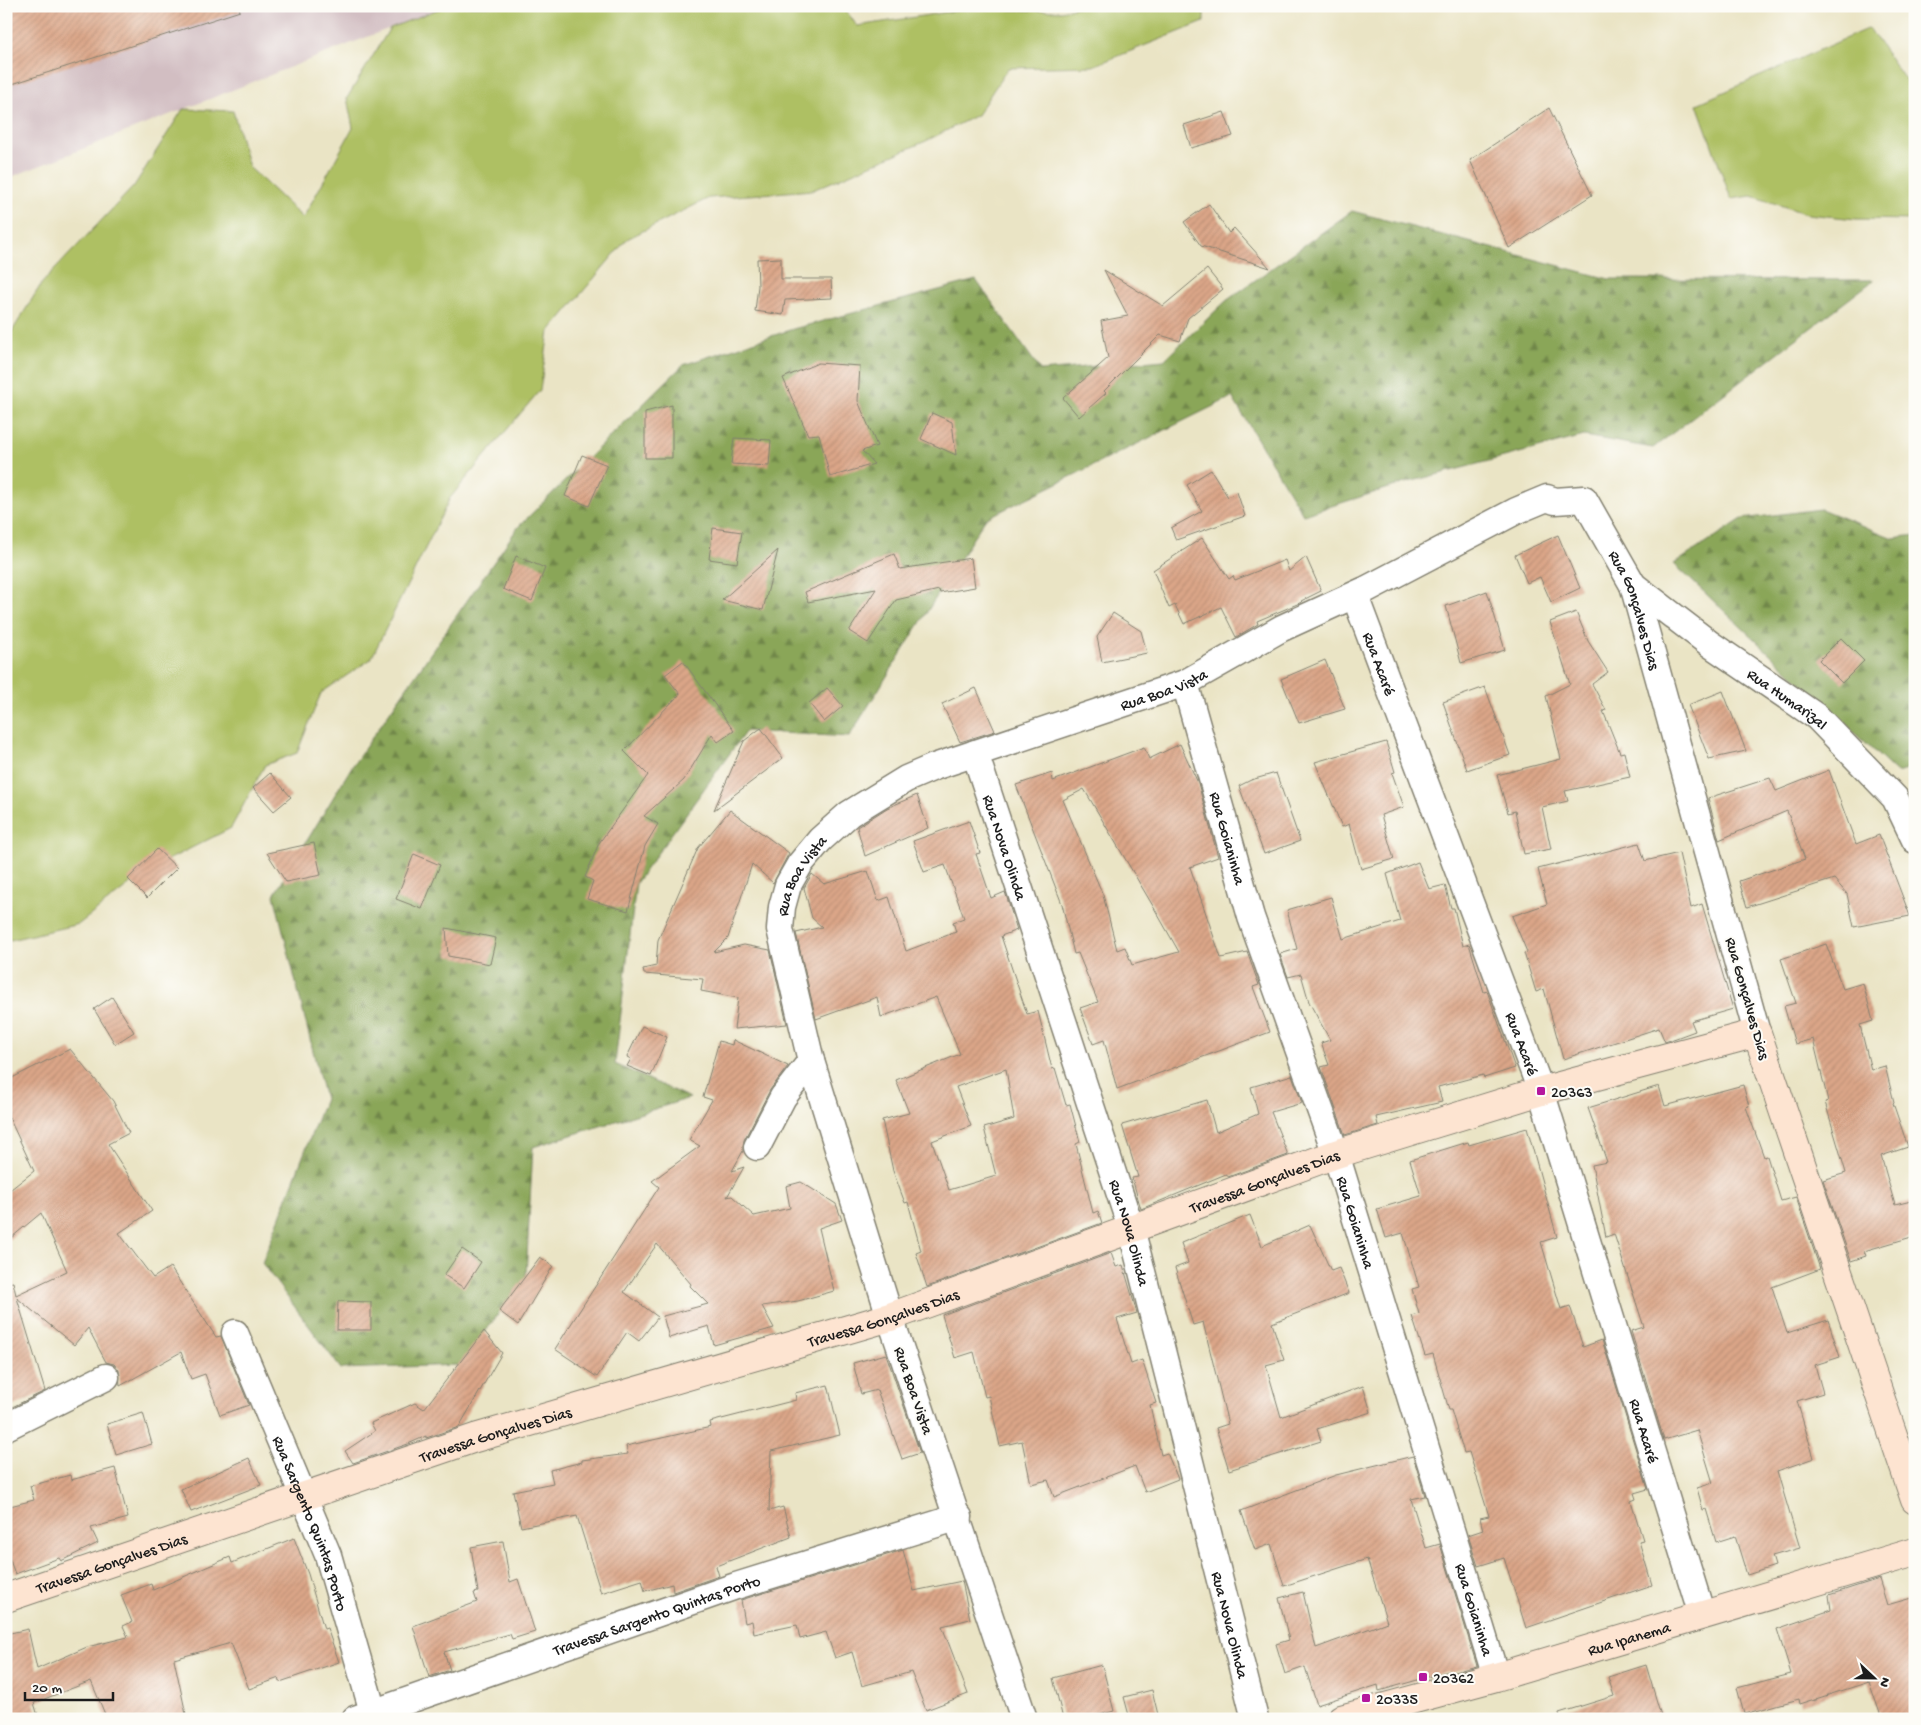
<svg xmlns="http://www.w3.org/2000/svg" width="1921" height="1725" font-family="'Gochi Hand',sans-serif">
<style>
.industrial{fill:#d2bec2}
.grass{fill:#aec063;stroke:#656e40}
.forest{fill:url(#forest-firs);stroke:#53613a}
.building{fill:url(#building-hatch);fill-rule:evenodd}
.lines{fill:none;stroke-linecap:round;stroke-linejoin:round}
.street-casing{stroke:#838070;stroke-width:29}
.secondary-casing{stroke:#838070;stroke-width:30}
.street{stroke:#fff;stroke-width:26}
.secondary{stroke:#fde4d1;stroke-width:28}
.poi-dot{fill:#b5179e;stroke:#fdfcf7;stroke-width:2}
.labels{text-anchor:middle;stroke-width:4;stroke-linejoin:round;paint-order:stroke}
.street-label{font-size:16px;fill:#1c1c1c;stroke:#fdfcf7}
.poi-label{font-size:16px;fill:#1c1c1c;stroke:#fdfcf7;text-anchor:start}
</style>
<defs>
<pattern id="forest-firs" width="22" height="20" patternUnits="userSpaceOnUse" patternTransform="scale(1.25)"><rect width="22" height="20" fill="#8aa659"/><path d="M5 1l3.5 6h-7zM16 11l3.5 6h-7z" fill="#708649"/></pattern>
<pattern id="building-hatch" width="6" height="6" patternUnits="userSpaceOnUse" patternTransform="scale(1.25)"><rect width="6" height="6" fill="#dba688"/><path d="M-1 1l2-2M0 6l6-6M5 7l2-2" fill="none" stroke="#bb8e75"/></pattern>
</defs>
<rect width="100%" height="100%" fill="#fdfcf7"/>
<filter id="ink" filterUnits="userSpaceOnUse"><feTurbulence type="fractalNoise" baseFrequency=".02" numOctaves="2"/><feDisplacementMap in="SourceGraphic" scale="10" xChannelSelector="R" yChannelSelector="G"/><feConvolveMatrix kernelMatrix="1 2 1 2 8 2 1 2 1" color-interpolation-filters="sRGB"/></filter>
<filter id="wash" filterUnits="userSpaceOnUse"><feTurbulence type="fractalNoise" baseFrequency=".0096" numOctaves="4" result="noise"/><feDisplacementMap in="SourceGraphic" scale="20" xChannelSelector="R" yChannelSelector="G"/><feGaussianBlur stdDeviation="1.12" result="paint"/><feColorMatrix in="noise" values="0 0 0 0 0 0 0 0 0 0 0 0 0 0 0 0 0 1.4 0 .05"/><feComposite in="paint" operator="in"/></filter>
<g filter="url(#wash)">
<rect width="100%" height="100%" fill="#eae4c5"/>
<path class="industrial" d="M 6,6 L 446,6 L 6,179 Z"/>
<path class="grass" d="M 446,6 L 843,6 L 857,26 L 968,9 L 1061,11 L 1080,6 L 1204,6 L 1204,22 L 1093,66 L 1008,68 L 977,115 L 926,141 L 813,190 L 709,198 L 627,239 L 549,332 L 540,390 L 450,498 L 371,659 L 321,693 L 297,753 L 265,765 L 231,828 L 150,869 L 79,924 L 6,941 L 6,341 L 42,283 L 134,186 L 183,109 L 233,111 L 249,167 L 303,218 L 353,128 L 347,98 L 390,28 Z
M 1869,28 L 1915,94 L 1915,220 L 1856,219 L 1807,214 L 1752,196 L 1731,199 L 1697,104 Z"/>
<path class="forest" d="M 1352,211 L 1609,279 L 1874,280 L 1653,448 L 1584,436 L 1405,483 L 1303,515 L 1232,397 L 985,519 L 849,737 L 746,731 L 636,883 L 615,1064 L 690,1098 L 533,1147 L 526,1276 L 461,1365 L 341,1369 L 262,1263 L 325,1099 L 274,895 L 351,768 L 518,527 L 683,365 L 793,329 L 976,280 L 1041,371 L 1164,360 L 1226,301 Z
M 1821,509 L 1893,538 L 1915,535 L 1915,767 L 1897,773 L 1674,564 L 1742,519 Z"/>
<g id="blocks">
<path class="building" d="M 6,6 L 239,6 L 240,11 L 6,86 Z
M 1549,108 L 1592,195 L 1509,248 L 1470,160 Z
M 1224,112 L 1233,136 L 1191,148 L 1184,125 Z
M 1209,204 L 1229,233 L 1234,228 L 1270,268 L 1201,246 L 1184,222 Z
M 781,258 L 781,279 L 831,279 L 832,298 L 785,300 L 783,315 L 755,311 L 758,286 L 757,259 Z
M 1207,269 L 1223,289 L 1188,318 L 1180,341 L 1160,335 L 1104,391 L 1106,393 L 1079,417 L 1063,398 L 1108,358 L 1101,321 L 1128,316 L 1104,270 L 1163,306 Z
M 818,363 L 860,366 L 858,401 L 877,446 L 862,451 L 874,464 L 830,477 L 819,434 L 808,435 L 783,378 Z
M 672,405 L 672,458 L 645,458 L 645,412 Z
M 932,413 L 952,422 L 956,455 L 921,439 Z
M 734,438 L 771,440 L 769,466 L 731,464 Z
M 582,455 L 607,465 L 589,506 L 565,496 Z
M 1211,470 L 1228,497 L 1237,492 L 1245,516 L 1176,540 L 1171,528 L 1202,511 L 1187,485 Z
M 713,528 L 742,532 L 737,563 L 709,559 Z
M 1558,535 L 1580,588 L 1551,602 L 1540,577 L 1527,583 L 1515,555 Z
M 1202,538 L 1229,579 L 1233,576 L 1235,580 L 1285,560 L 1289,571 L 1306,557 L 1321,591 L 1301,601 L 1302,602 L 1257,621 L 1258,624 L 1236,637 L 1221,607 L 1184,624 L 1175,605 L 1169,608 L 1153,570 Z
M 778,550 L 763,610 L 722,600 Z
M 894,554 L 900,569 L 971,558 L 975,587 L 940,593 L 939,590 L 896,600 L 868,643 L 849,631 L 876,589 L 808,602 L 805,592 Z
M 516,556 L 545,568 L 532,601 L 503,589 Z
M 1487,591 L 1505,650 L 1461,663 L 1446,606 Z
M 1576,612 L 1588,641 L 1608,672 L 1592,684 L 1606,710 L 1603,711 L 1620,753 L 1624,752 L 1630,777 L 1565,791 L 1568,801 L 1542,807 L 1551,849 L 1524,854 L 1515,811 L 1508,813 L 1497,775 L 1561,759 L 1546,696 L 1570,684 L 1550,622 Z
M 1113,613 L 1141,631 L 1147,653 L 1102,662 L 1097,637 Z
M 1841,638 L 1864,661 L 1842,683 L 1819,660 Z
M 1325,660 L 1345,709 L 1299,723 L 1281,679 Z
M 683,661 L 734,731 L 718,742 L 712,734 L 684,780 L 644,816 L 658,824 L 645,846 L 628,911 L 587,899 L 593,881 L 585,877 L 599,843 L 648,775 L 624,751 L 680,694 L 665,675 Z
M 1485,687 L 1510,755 L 1467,770 L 1443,702 Z
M 827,688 L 843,706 L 824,722 L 809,703 Z
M 976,688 L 995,731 L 960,742 L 942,704 Z
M 1723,691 L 1746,751 L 1709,759 L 1688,705 Z
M 761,728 L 783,758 L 714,810 L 744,741 Z
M 1386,742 L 1395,772 L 1392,773 L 1404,807 L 1381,815 L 1394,859 L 1361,869 L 1349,824 L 1342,827 L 1315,762 Z
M 1180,744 L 1198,783 L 1218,857 L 1190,867 L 1221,958 L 1247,952 L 1259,985 L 1253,987 L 1270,1032 L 1117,1089 L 1104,1040 L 1093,1044 L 1080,1008 L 1098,1002 L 1078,953 L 1074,954 L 1062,904 L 1016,785 L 1052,773 L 1053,781 L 1144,747 L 1149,759 ZM 1084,789 L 1153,906 L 1179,952 L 1132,965 L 1125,947 L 1117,950 L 1103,895 L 1063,800 Z
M 1829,770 L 1856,844 L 1879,835 L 1910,916 L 1854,927 L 1847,894 L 1834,879 L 1747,907 L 1739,881 L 1805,859 L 1787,811 L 1719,840 L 1708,798 L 1770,778 L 1776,791 Z
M 270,773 L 291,797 L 274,811 L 253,788 Z
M 1276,773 L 1300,841 L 1264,854 L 1239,786 L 1251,780 Z
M 917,795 L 928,828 L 865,856 L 857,827 L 887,808 Z
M 730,810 L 789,853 L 773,883 L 752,864 L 728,938 L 714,952 L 744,945 L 770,950 L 787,1024 L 734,1029 L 738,998 L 701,991 L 703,979 L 644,974 L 643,969 L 656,966 L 658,940 L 698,848 Z
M 969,821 L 980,853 L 976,854 L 991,898 L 1005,892 L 1007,898 L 1017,930 L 1001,936 L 1027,1014 L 1038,1011 L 1052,1069 L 1055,1068 L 1066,1105 L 1070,1104 L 1080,1142 L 1076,1144 L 1093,1213 L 1098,1211 L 1102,1223 L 927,1287 L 916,1253 L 921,1251 L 908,1202 L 905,1203 L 893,1171 L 882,1120 L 909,1113 L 896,1080 L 960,1054 L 936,997 L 881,1017 L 877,997 L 816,1019 L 796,933 L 822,927 L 812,918 L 804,888 L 812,874 L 824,884 L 868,871 L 878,901 L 889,897 L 906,951 L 956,932 L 953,922 L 964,918 L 945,865 L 924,872 L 913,841 ZM 1006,1069 L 1014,1119 L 984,1128 L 996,1176 L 949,1190 L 932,1141 L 971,1126 L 956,1087 Z
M 314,843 L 321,875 L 286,882 L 267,853 Z
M 1639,843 L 1645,861 L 1679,853 L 1691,908 L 1702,904 L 1733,1009 L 1691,1021 L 1695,1031 L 1676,1038 L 1665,1042 L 1659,1028 L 1563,1059 L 1544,989 L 1536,992 L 1524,953 L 1527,952 L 1512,916 L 1547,904 L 1538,869 Z
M 157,849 L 177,868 L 147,898 L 128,879 Z
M 414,854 L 440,865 L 422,909 L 396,899 Z
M 1418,862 L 1429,889 L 1445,885 L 1451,908 L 1454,908 L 1463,946 L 1469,944 L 1484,992 L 1487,991 L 1515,1068 L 1484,1078 L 1483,1075 L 1438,1087 L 1442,1102 L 1376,1117 L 1378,1125 L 1345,1135 L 1321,1067 L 1329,1065 L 1321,1043 L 1330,1040 L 1309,1002 L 1301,974 L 1288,977 L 1280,954 L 1297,949 L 1287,910 L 1331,897 L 1343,939 L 1400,921 L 1387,874 Z
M 446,928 L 496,938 L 490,964 L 448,956 Z
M 1826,944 L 1843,989 L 1863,983 L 1873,1021 L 1860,1025 L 1871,1070 L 1885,1066 L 1894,1102 L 1893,1103 L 1908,1147 L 1881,1156 L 1895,1205 L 1915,1200 L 1915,1236 L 1864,1251 L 1866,1256 L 1851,1261 L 1823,1180 L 1846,1173 L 1825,1102 L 1828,1101 L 1813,1039 L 1795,1044 L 1784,1006 L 1796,1003 L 1781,959 Z
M 112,997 L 134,1032 L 115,1044 L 94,1009 Z
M 642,1026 L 667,1037 L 651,1076 L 627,1066 L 631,1059 L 627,1057 Z
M 733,1040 L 788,1066 L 770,1090 L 744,1140 L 743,1151 L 732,1171 L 744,1167 L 727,1197 L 732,1196 L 754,1216 L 790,1208 L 786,1186 L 801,1182 L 836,1204 L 842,1220 L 819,1228 L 834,1291 L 798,1301 L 762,1306 L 774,1328 L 714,1345 L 709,1326 L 669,1338 L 663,1316 L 708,1304 L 690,1286 L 691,1284 L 657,1244 L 624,1292 L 658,1317 L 639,1341 L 627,1332 L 597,1377 L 555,1349 L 659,1187 L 652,1181 L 700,1146 L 689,1140 L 712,1100 L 703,1097 L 719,1041 L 732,1045 Z
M 70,1049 L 113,1101 L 129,1133 L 108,1144 L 152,1211 L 119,1233 L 153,1278 L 170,1267 L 216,1337 L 221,1336 L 249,1405 L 220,1415 L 205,1374 L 191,1379 L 181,1352 L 120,1386 L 119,1370 L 114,1364 L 106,1362 L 88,1328 L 74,1345 L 17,1298 L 45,1391 L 6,1410 L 6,1283 L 13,1282 L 16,1295 L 67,1271 L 41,1213 L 6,1242 L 6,1193 L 34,1171 L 6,1111 L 6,1081 Z
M 1292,1075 L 1302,1103 L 1271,1112 L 1288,1155 L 1228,1177 L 1226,1174 L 1141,1209 L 1132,1178 L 1138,1177 L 1122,1125 L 1207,1100 L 1216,1132 L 1258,1114 L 1251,1087 Z
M 1743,1085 L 1749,1106 L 1746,1107 L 1764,1157 L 1767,1156 L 1781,1201 L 1796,1197 L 1820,1269 L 1772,1287 L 1787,1333 L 1828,1320 L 1840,1357 L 1815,1365 L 1823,1393 L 1797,1401 L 1814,1458 L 1777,1471 L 1800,1548 L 1772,1556 L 1775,1566 L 1747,1575 L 1735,1536 L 1716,1542 L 1706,1509 L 1703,1510 L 1697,1488 L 1713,1483 L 1697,1430 L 1664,1440 L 1631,1331 L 1644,1327 L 1614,1234 L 1606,1237 L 1592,1165 L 1607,1162 L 1588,1108 L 1659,1086 L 1665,1106 Z
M 1527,1128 L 1557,1237 L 1541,1242 L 1561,1309 L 1570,1306 L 1583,1347 L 1602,1340 L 1648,1489 L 1634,1493 L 1636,1499 L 1631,1501 L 1643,1540 L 1639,1541 L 1652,1585 L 1526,1628 L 1504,1558 L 1478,1566 L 1468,1535 L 1483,1530 L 1480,1518 L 1489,1516 L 1469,1452 L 1464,1453 L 1451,1410 L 1449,1410 L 1433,1354 L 1425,1356 L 1412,1316 L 1419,1314 L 1412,1289 L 1419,1287 L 1403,1233 L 1386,1238 L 1377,1209 L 1421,1196 L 1410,1160 L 1468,1142 L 1469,1145 Z
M 1250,1215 L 1262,1246 L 1310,1225 L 1331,1271 L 1339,1268 L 1349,1293 L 1272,1323 L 1284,1360 L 1266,1365 L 1281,1417 L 1363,1386 L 1371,1412 L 1317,1429 L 1321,1441 L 1229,1470 L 1216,1428 L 1228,1424 L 1203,1322 L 1193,1325 L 1175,1268 L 1188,1263 L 1181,1243 Z
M 462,1249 L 481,1262 L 464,1288 L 444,1275 Z
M 1111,1253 L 1116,1267 L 1123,1265 L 1137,1313 L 1117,1319 L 1131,1364 L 1142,1360 L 1156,1403 L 1150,1405 L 1161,1455 L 1167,1453 L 1178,1479 L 1145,1492 L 1135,1466 L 1054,1497 L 1048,1480 L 1031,1484 L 1022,1441 L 1000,1446 L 989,1396 L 985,1397 L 974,1352 L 955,1358 L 942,1315 Z
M 540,1257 L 553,1266 L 518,1325 L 499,1311 Z
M 338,1301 L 371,1302 L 371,1330 L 337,1330 Z
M 484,1331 L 502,1353 L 459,1427 L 426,1438 L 426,1436 L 408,1444 L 353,1463 L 345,1451 L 375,1431 L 371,1423 L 415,1403 L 424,1409 Z
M 886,1354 L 920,1453 L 902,1459 L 877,1390 L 861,1394 L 853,1363 Z
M 828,1385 L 840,1435 L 771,1451 L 769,1511 L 783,1507 L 791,1537 L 716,1566 L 719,1576 L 673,1592 L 672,1584 L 645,1591 L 642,1580 L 601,1593 L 577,1516 L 521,1527 L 513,1491 L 553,1483 L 550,1470 L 582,1462 L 582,1460 L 628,1454 L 626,1446 L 711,1427 L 710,1422 L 796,1400 L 795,1393 Z
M 143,1413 L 152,1444 L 116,1455 L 107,1424 Z
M 1413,1456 L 1425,1496 L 1411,1499 L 1426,1548 L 1440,1544 L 1477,1666 L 1450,1673 L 1449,1671 L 1379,1691 L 1378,1685 L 1317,1705 L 1305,1667 L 1285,1674 L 1276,1644 L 1289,1640 L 1279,1598 L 1303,1592 L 1316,1648 L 1387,1622 L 1367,1559 L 1284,1586 L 1271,1544 L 1255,1550 L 1241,1511 L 1336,1475 Z
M 249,1458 L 261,1485 L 191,1512 L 181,1489 Z
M 115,1468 L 128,1518 L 91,1528 L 98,1543 L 61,1561 L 59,1558 L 15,1574 L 6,1549 L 6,1507 L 34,1500 L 30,1486 L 70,1475 L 71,1480 Z
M 294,1538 L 308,1574 L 324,1629 L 327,1628 L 339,1662 L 280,1682 L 279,1678 L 249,1689 L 231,1643 L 174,1659 L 187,1719 L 107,1719 L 91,1681 L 34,1703 L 39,1719 L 14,1719 L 6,1693 L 6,1634 L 28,1629 L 37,1669 L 87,1647 L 128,1637 L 123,1626 L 132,1622 L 121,1595 L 151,1584 L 153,1590 L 230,1557 L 232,1563 Z
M 503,1541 L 510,1582 L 518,1579 L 535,1632 L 512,1639 L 510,1634 L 444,1652 L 450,1670 L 429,1677 L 413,1626 L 477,1602 L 474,1593 L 478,1592 L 471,1547 Z
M 903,1550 L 914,1591 L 962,1581 L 970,1619 L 942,1626 L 968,1694 L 926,1710 L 911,1672 L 862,1686 L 852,1652 L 835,1658 L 826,1632 L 800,1639 L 797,1625 L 754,1634 L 752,1621 L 745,1623 L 741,1600 Z
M 1879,1579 L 1887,1605 L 1915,1597 L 1915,1719 L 1882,1719 L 1869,1682 L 1800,1704 L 1799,1699 L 1744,1714 L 1737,1688 L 1791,1674 L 1777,1629 L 1831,1610 L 1829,1595 Z
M 1102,1665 L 1114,1711 L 1084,1719 L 1063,1719 L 1053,1678 Z
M 1646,1665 L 1662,1719 L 1560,1719 L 1559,1713 L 1614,1696 L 1608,1677 Z
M 1152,1690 L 1159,1719 L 1130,1719 L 1124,1697 Z"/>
</g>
</g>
<g filter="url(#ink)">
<use href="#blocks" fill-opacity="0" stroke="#838070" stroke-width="1"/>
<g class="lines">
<g class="street-casing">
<g id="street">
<path id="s1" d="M 1633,585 L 1710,644 L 1817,717 L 1895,798 L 1915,840"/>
<path id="s2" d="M 1355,596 L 1541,1091 L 1702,1615"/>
<path id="s3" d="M 1185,683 L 1251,917 L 1336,1154 L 1496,1677"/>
<path id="s4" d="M 975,753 L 1131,1228 L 1255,1719"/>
<path d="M 757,1147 L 783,1097 L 811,1061"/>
<path id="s5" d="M 235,1333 L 328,1555 L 375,1719"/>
<path d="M 6,1427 L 106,1377"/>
<path id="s6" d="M 355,1719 L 736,1586 L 959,1517"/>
<path id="s7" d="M 1024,1719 L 890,1317 L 811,1061 L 780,929 L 782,907 L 788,885 L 800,864 L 820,840 L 849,814 L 906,779 L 934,767 L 1185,683 L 1282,628 L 1365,590 L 1516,511 L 1547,498 L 1555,501 L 1584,499 L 1633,585 L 1757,1033"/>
</g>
</g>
<g class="secondary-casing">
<g id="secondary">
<path id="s8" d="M 6,1598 L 475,1438 L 890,1317 L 1336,1154 L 1541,1091 L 1757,1033 L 1915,1500"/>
<path id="s9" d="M 1341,1719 L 1496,1677 L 1915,1552"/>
</g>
</g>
<use href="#street" class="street"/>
<use href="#secondary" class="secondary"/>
</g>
</g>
<g class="poi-dot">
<rect x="1536" y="1086" width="10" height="10" rx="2.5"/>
<rect x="1418" y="1672" width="10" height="10" rx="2.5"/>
<rect x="1361" y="1693" width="10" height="10" rx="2.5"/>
</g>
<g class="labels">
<g class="street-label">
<text dy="6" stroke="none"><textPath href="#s7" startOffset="1896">Rua Gonçalves Dias</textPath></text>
<text dy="6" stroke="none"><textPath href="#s2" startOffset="72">Rua Acaré</textPath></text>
<text dy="6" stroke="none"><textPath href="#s7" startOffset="1306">Rua Boa Vista</textPath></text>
<text dy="6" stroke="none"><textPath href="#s1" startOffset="192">Rua Humarizal</textPath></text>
<text dy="6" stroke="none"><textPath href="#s3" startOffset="161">Rua Goianinha</textPath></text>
<text dy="6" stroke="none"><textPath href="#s4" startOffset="99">Rua Nova Olinda</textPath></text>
<text dy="6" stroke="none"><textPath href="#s7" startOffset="886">Rua Boa Vista</textPath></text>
<text transform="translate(1749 998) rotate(74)" y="6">Rua Gonçalves Dias</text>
<text dy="6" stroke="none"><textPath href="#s2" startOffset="478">Rua Acaré</textPath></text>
<text dy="6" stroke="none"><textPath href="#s8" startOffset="1326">Travessa Gonçalves Dias</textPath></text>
<text dy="6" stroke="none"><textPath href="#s3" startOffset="566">Rua Goianinha</textPath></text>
<text dy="6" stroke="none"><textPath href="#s4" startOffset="504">Rua Nova Olinda</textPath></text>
<text dy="6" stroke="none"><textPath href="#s8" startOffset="921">Travessa Gonçalves Dias</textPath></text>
<text transform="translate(915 1390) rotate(71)" y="6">Rua Boa Vista</text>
<text dy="6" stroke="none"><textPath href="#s2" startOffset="884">Rua Acaré</textPath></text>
<text dy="6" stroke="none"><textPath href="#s8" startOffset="516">Travessa Gonçalves Dias</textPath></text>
<text dy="6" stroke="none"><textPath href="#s5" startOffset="205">Rua Sargento Quintas Porto</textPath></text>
<text dy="6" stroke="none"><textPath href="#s8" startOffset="111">Travessa Gonçalves Dias</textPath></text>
<text dy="6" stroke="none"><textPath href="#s3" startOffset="971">Rua Goianinha</textPath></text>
<text dy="6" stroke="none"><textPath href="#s6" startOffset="319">Travessa Sargento Quintas Porto</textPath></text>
<text dy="6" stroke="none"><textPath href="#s4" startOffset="909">Rua Nova Olinda</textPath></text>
<text dy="6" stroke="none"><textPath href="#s9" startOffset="299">Rua Ipanema</textPath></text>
</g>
<g class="poi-label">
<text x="1551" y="1097">20363</text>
<text x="1433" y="1683">20362</text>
<text x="1376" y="1704">20335</text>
</g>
</g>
<rect width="1921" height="1725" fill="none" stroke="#fdfcf7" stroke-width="25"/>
<g transform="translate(1874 1678) rotate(112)" stroke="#fdfcf7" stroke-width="4" paint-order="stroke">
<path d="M0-4L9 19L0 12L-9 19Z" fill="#1c1c1c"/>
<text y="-8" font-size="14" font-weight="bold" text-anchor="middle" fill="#1c1c1c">N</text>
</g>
<path d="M25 1692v8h88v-8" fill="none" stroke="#1c1c1c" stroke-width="2.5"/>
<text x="32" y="1692" font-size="15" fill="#1c1c1c" stroke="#fdfcf7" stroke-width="4" paint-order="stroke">20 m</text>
</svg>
